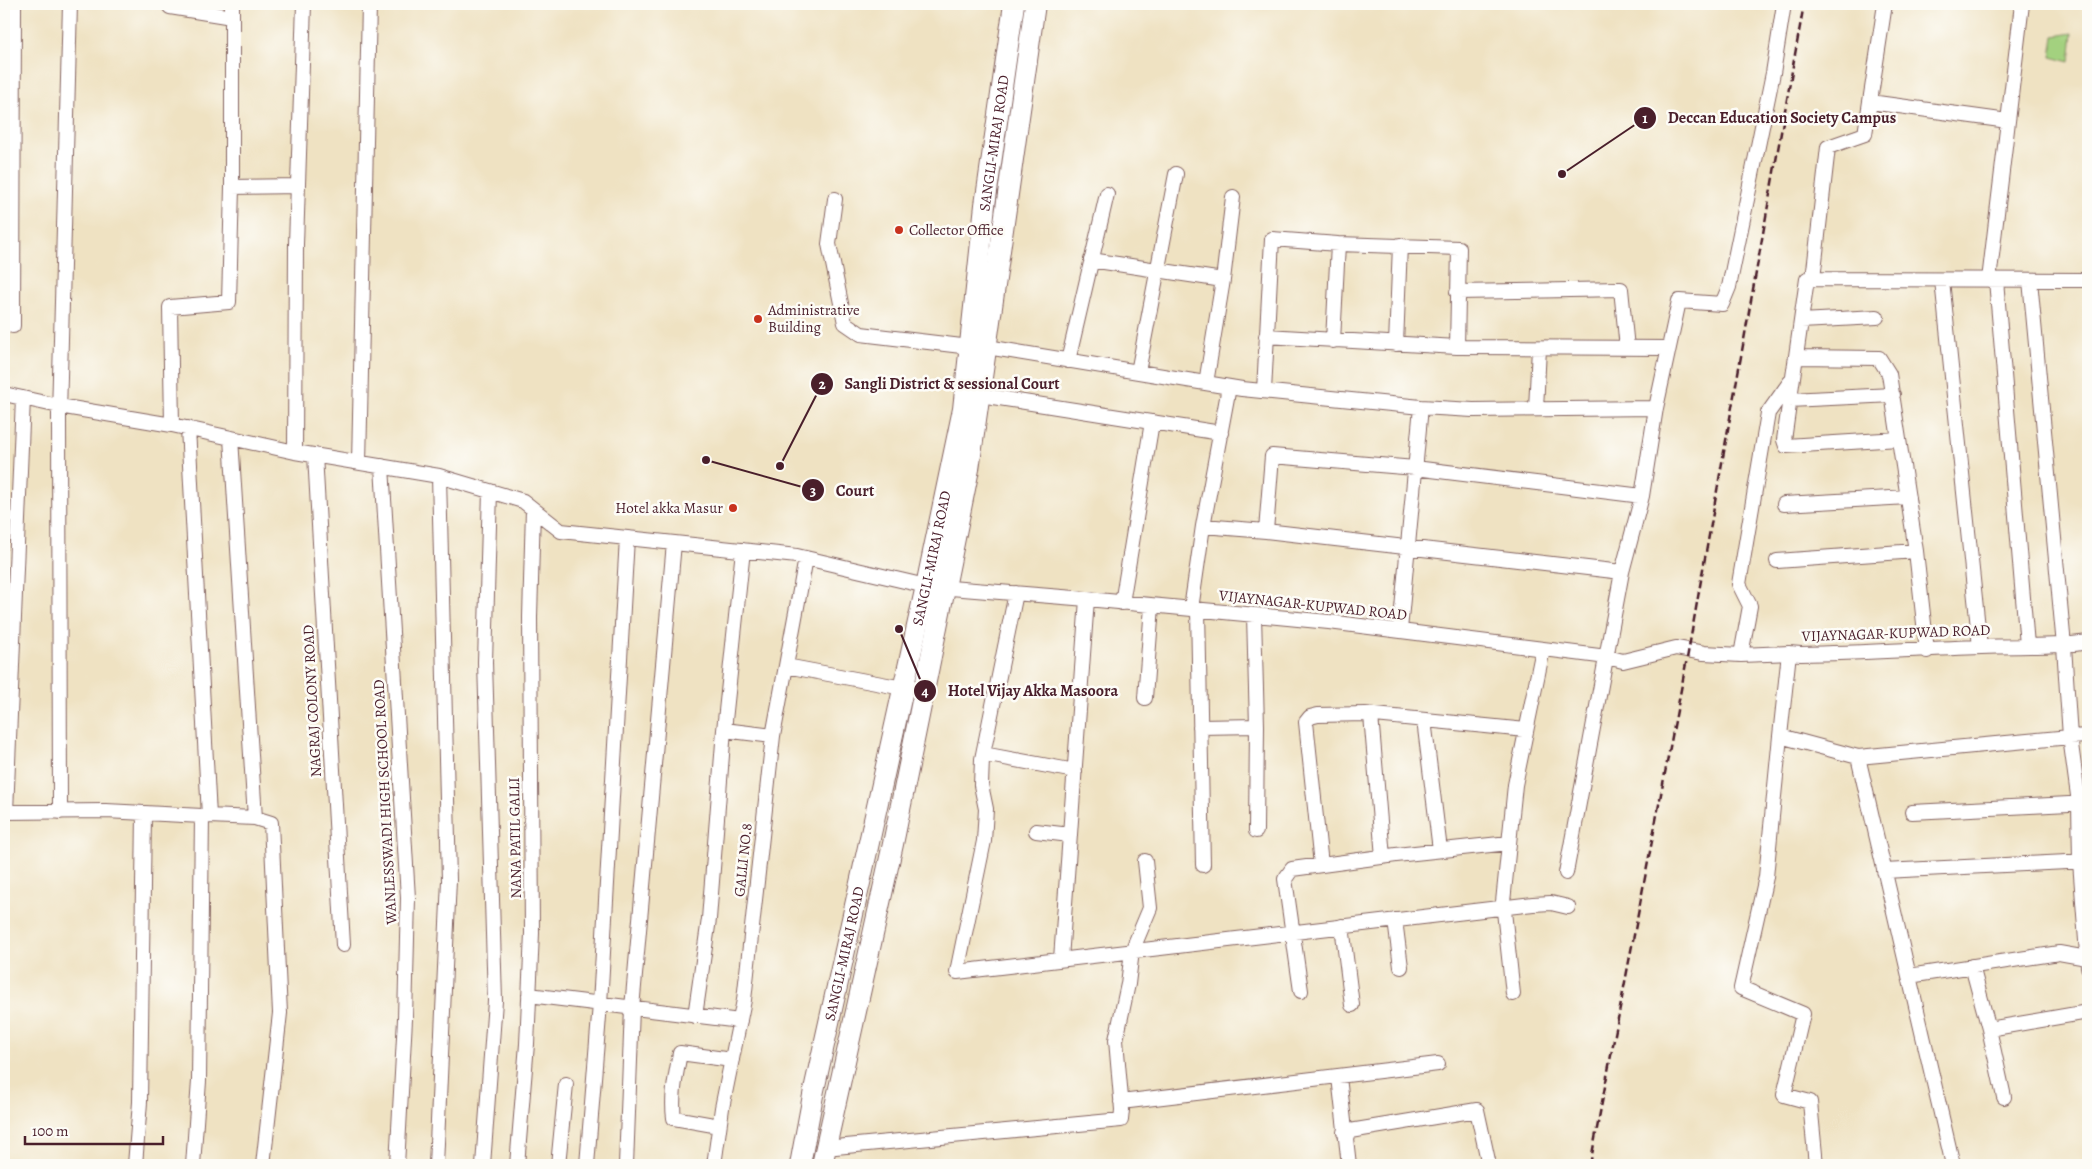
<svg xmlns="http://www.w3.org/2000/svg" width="2092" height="1169" font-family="Alegreya,serif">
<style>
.green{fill:#a3d17f;stroke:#767855}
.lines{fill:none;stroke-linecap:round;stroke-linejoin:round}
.minor-casing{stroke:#846360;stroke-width:16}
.highway-casing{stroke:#846360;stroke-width:22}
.minor{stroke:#fff;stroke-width:14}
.highway{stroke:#fff;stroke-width:20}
.rail{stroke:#4a1f2b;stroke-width:2.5;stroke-dasharray:8 4;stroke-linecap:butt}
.poi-dot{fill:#c8321e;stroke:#fdfcf7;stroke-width:2}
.labels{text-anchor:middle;stroke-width:5;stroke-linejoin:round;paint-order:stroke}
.street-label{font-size:15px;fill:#4a1f2b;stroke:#fdfcf7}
.poi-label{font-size:15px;fill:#4a1f2b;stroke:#fdfcf7;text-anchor:start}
.leader{fill:none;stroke:#4a1f2b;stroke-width:2}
.callout-dot{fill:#4a1f2b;stroke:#fdfcf7;stroke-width:2}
.mark-label{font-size:15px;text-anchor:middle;font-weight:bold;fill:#fff}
.callout-label{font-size:16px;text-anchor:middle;font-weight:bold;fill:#4a1f2b;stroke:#fdfcf7;stroke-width:5;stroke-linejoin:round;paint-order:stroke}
</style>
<rect width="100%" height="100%" fill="#fdfcf7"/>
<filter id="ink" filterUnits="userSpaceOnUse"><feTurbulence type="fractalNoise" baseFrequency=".02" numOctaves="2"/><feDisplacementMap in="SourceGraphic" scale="10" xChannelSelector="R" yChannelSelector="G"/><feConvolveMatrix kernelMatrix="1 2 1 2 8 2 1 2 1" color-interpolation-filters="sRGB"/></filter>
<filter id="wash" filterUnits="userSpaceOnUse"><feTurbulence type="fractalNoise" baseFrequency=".0096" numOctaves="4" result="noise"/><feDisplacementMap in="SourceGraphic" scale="20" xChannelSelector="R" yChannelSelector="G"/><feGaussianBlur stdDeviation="1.12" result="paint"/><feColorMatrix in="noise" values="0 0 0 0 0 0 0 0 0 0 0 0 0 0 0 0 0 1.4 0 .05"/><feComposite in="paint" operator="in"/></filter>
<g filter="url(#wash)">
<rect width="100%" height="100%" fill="#efe2c2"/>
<path class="green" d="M 2073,33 L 2070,62 L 2051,57 L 2054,36 Z"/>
</g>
<g filter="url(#ink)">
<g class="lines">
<g class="minor-casing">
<path id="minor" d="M 170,4 L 170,7 L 232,17
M 1870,102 L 2008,121
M 232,187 L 298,186
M 835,199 L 829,244 L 845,323 L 861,334 L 970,347
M 1091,260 L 1223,280
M 1813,279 L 1828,147 L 1865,134 L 1885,4
M 1942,280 L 1980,647
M 1989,280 L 2022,4
M 1996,280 L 2027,645
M 1457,292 L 1621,289 L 1627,348
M 1801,321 L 1877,317
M 13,326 L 14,4
M 1266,336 L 1457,347
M 1333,341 L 1338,244
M 1396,344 L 1400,245
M 987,347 L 1242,389 L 1421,407 L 1473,410 L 1656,408
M 1796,357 L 1879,358 L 1889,374 L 1916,551 L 1927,651
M 1068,361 L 1107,194
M 1138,372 L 1176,174
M 1206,383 L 1223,280 L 1233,197
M 1264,391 L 1272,239 L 1338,244 L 1459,248 L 1457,347 L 1669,348
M 4,394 L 59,406 L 172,425 L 295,452 L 439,476 L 523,501 L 561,531 L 797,556 L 926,586 L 1087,599 L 1329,622 L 1607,657 L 1623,661 L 1676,648 L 1704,653 L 1741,655 L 1789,653 L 1801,654 C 1861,653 1921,649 1981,647 C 2017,645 2053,648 2088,642
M 980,395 L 1221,433
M 1789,400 L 1893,395
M 1536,409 L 1539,348
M 172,425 L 170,307 L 229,302 L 232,187 L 232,4
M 188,428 L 209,816
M 231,438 L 255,818
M 1899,439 L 1786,446 L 1784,440 L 1807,279 L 2088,280
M 295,452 L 296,244 L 304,4
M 315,455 L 343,945
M 359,463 L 369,4
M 382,466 L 408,898 L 405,1019 L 397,1165
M 1784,504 L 1908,497
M 1203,526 L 1266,531 L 1622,572
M 1266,531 L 1272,456 L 1415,468 L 1642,496
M 743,550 L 724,730 L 773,736
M 1777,561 L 1916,551
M 1016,593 L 982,759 L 981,785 L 986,809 L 984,841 L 957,972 L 1533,904 L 1551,903 L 1568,907
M 1122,603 L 1152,422
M 1191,609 L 1203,526 L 1229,387
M 1198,610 L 1203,865
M 1254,615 L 1257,726 L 1256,831
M 1400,630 L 1421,407
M 1789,653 L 1780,736 L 1858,757 L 2070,737 L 2064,646 L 2030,280
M 1741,655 L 1750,606 L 1739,584 L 1768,413 L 1790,382
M 786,666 L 903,688
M 1145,698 L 1152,606
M 1371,715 L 1383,857
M 1424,720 L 1440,850
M 1200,727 L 1257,726
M 1780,736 L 1766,877 L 1741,988 L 1803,1014 L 1784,1095 L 1810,1102 L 1816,1165
M 2088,736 L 2070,737 L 2079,803 L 2080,862 L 2088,967
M 983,754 L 1075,771
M 1858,757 L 1953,1165
M 4,812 L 106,811 L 202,816
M 6,812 L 23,398
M 60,812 L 59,414 L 70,4
M 1912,812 L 2088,803
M 1036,831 L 1070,835
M 1321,865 L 1306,722 L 1310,717 L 1318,715 L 1365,714 L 1526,730
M 1884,871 L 2088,861
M 1566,873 L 1622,572 L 1642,496 L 1656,408 L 1679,301 L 1722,304 L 1729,287 L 1773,73 L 1784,4
M 1395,920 L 1401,967
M 1342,926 L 1352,1005
M 1061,959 L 1087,599
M 1972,966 L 1989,1029
M 1909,976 L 2059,953 L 2087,958
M 1301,991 L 1285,879 L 1292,869 L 1396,855 L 1509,843
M 1513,994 L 1503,902 L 1515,785 L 1543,649
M 529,995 L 740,1021
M 695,1016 L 709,919 L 724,730
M 1339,1077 L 1349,1165
M 2004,1097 L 1989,1029 L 2088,1012
M 1121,1102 L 1438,1064
M 719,1126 L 674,1118 C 671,1096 676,1075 680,1053 L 732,1060
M 1344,1132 L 1477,1110 L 1489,1165
M 825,1148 L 1121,1120 L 1122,1110 L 1116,1040 L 1128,984 L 1132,951 L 1150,908 L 1145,861
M 135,1165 L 140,1102 L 144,813
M 193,1165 L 199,1081 L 202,816 L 209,816 L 255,818 L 271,823 L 280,1013 L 263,1165
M 436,1165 L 449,880 L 439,476
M 483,1165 L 495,1001 L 485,662 L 490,491
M 517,1165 L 527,1044 L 532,933 L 530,617 L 533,509
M 558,1165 L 566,1084
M 587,1165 L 600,1004 L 627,538
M 626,1165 L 632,1008 L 674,543
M 714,1165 L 722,1108 L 744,1000 L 773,736 L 806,558"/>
</g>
<g class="highway-casing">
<g id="highway">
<path id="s1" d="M 800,1165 L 814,1090 L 926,586 L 963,409 L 985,205 L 1014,4"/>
<path d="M 822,1165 L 893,844 L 969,469 L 1035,4"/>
</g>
</g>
<use href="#minor" class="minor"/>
<use href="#highway" class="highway"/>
<path class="rail" d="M 1590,1165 L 1688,653 L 1804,4"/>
</g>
</g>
<g class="poi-dot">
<circle cx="899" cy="230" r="5"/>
<circle cx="758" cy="319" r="5"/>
<circle cx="733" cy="508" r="5"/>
</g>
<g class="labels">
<g class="street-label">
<text dy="5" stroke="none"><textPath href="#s1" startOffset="1041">SANGLI-MIRAJ ROAD</textPath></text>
<text dy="5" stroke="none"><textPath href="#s1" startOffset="621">SANGLI-MIRAJ ROAD</textPath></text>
<text transform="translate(1313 605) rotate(6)" y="5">VIJAYNAGAR-KUPWAD ROAD</text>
<text transform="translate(1896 633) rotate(-2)" y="5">VIJAYNAGAR-KUPWAD ROAD</text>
<text transform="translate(312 701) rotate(-93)" y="5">NAGRAJ COLONY ROAD</text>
<text transform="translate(385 802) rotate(-93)" y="5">WANLESSWADI HIGH SCHOOL ROAD</text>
<text transform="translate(515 838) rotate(-91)" y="5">NANA PATIL GALLI</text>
<text transform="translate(743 860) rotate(-84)" y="5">GALLI NO.8</text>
<text dy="5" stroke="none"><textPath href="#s1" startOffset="216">SANGLI-MIRAJ ROAD</textPath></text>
</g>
<g class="poi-label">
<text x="909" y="235">Collector Office</text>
<text x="768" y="315">Administrative<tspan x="768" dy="17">Building</tspan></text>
<text x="723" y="513" text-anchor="end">Hotel akka Masur</text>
</g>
</g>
<path class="leader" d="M1562 174L1645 118M780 466L822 384M706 460L813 490M899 629L925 691"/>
<g class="callout-dot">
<circle cx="1562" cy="174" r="5"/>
<circle cx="780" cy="466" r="5"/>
<circle cx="706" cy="460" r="5"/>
<circle cx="899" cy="629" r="5"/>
<circle cx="1645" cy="118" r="12"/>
<circle cx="822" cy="384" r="12"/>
<circle cx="813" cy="490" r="12"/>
<circle cx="925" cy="691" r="12"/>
</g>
<g class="mark-label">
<text x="1645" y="123">1</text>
<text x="822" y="389">2</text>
<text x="813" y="496">3</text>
<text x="925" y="696">4</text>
</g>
<g class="callout-label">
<text x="1782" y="123">Deccan Education Society Campus</text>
<text x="952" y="389">Sangli District &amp; sessional Court</text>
<text x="855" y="496">Court</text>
<text x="1033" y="696">Hotel Vijay Akka Masoora</text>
</g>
<rect width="2092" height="1169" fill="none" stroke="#fdfcf7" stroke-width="20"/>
<path d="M25 1136v8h138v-8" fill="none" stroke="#4a1f2b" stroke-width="2.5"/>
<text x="32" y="1136" font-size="15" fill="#4a1f2b" stroke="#fdfcf7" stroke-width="4" paint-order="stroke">100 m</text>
</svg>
